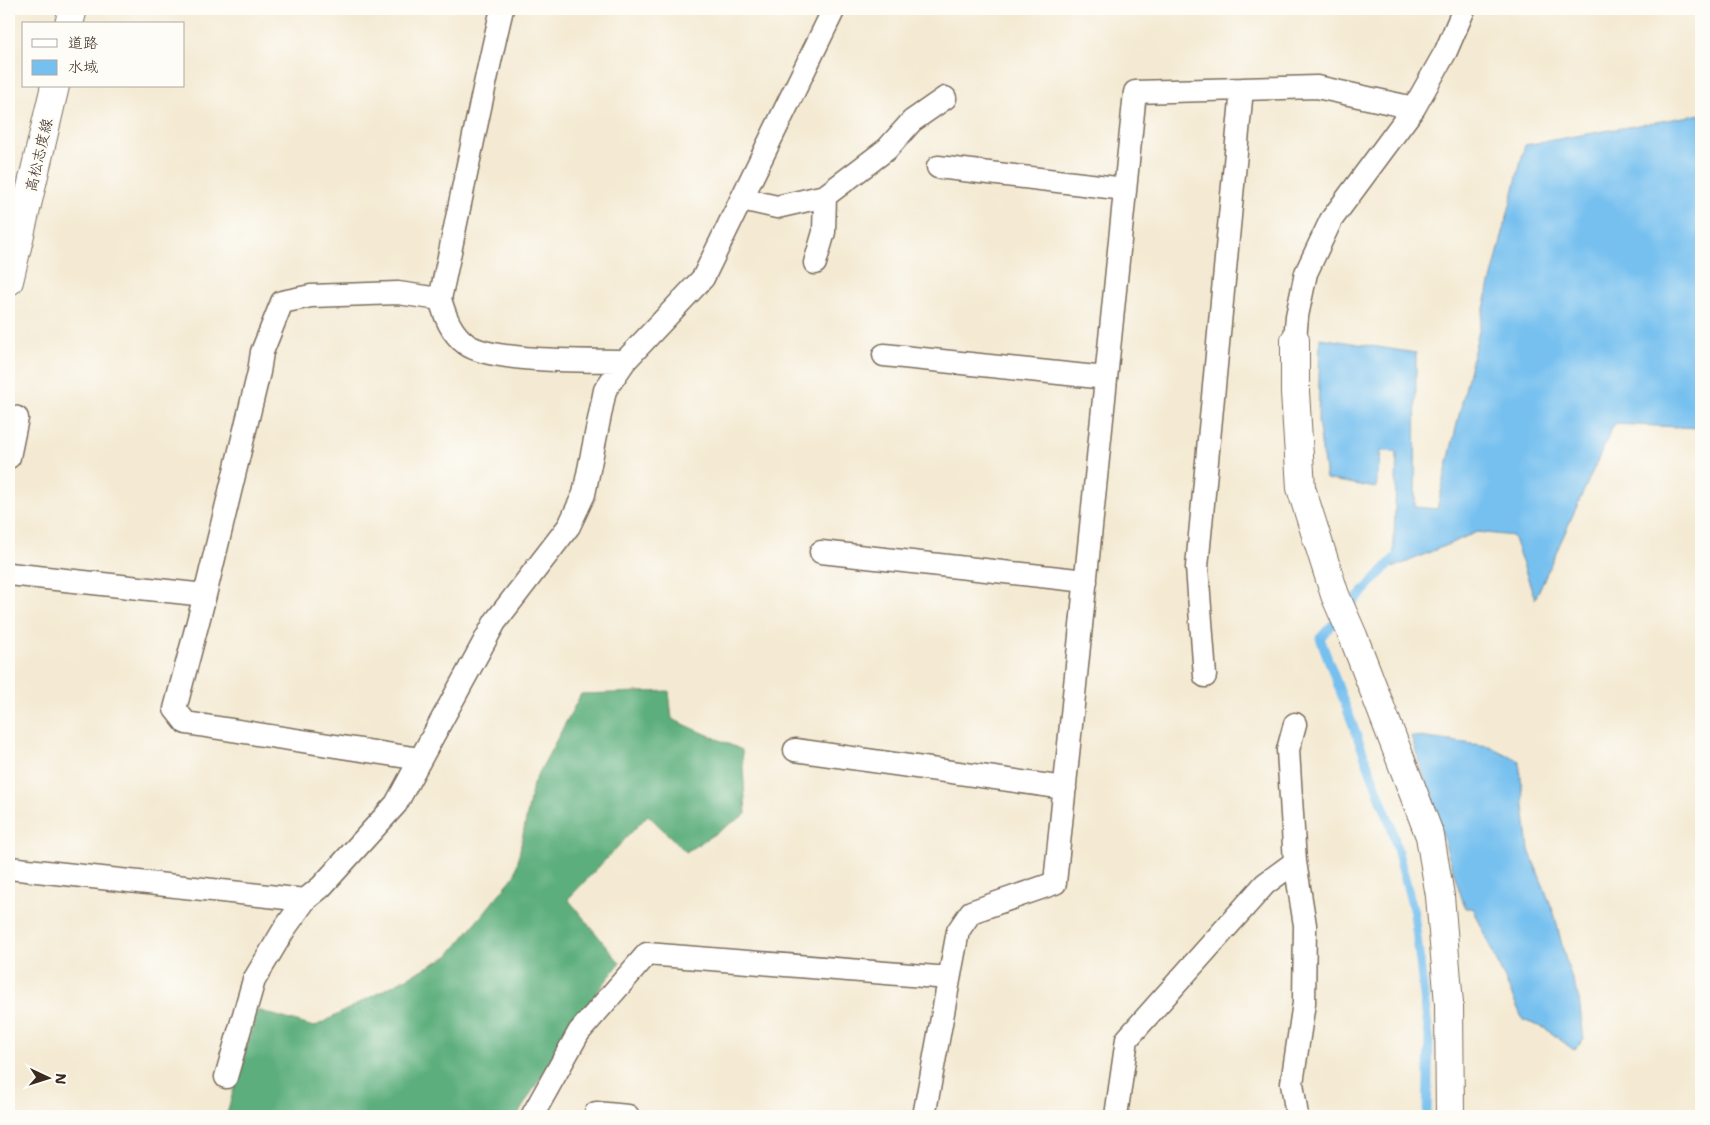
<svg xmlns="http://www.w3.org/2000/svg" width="1710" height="1125" font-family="'Shantell Sans','Klee One',sans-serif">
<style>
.forest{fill:#5cae7b;stroke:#4c6c4c}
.water{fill:#76c0ef;stroke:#587586}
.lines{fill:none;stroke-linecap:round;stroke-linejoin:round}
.stream{stroke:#76c0ef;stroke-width:9}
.minor-casing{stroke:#7c6d5d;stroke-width:25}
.tertiary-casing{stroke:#7c6d5d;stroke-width:30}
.secondary-casing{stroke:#7c6d5d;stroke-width:30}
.minor{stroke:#fff;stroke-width:22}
.tertiary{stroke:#fff;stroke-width:28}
.secondary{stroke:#fff;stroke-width:28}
.labels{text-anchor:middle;stroke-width:5;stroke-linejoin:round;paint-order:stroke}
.street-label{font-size:15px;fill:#3b2a1e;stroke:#fdfcf7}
</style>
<rect width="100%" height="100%" fill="#fdfcf7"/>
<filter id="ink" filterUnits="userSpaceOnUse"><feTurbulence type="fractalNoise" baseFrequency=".02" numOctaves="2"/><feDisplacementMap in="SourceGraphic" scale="10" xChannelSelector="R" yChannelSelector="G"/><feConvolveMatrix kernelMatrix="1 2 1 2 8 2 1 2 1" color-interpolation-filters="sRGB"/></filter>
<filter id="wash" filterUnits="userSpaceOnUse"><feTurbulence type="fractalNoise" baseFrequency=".0096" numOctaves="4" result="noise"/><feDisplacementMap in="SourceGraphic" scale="20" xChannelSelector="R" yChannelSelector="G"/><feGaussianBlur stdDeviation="1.12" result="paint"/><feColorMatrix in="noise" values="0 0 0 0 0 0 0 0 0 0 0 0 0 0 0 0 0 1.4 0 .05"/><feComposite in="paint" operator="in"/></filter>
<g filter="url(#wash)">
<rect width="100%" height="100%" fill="#f4ead3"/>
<path class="forest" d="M 669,691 L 672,719 L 742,750 L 746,814 L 686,852 L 648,815 L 568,899 L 620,963 L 577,1018 L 517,1116 L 226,1116 L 257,1010 L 314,1027 L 448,956 L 515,875 L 533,784 L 581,694 Z"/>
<path class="water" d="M 1701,114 L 1701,428 L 1614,424 L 1535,599 L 1513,536 L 1477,532 L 1393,568 L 1397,452 L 1381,451 L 1376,488 L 1326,479 L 1318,421 L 1320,338 L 1416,353 L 1415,507 L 1437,509 L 1486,300 L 1525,145 Z
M 1411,736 L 1489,746 L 1519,761 L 1529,850 L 1554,913 L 1566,961 L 1579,999 L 1584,1040 L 1574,1050 L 1546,1029 L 1523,1020 L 1473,908 L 1465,908 Z"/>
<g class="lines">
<path class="stream" d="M 1400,552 L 1320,638 L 1391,826 L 1414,913 L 1429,1037 L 1427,1116"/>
</g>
</g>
<g filter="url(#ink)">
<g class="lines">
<g class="minor-casing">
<path id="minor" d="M 502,9 C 479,105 461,202 440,299 C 445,316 451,333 466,344 C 491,363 591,360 625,361
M 938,167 L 1125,189
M 742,199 L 777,207 L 825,196 L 887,149 L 912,121 L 945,98
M 815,263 L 824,232 L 825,196
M 1295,340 L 1297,316 L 1306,273 L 1331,220 L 1414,108 L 1446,51 L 1464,9
M 884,355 L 1106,378
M 9,416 L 17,418 L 9,457
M 821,552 L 1086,581
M 9,574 L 205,595
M 1205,676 L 1197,567 L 1242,89
M 1295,724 L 1288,750 L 1295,862 L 1305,925 L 1304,1003 L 1292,1083 L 1297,1116
M 795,750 L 1065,788
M 420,759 L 186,723 L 175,709 L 205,595 L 259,372 L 262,352 L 282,302 L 311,296 L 398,293 L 440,299
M 9,868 L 305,900 L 321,887 L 396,804 L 495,622 L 569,526 L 584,494 L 605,390 L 625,361 L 703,278 L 834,9
M 226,1077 L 254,980 L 285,928 L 305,900
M 596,1113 L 628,1116
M 532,1116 L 579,1032 L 647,954 L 949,978
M 924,1116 L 958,931 L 971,912 L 1055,883 L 1135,92 L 1317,87 L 1414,108
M 1116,1116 L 1127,1039 L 1265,884 L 1295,862"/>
</g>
<g class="tertiary-casing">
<path id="tertiary" d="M 1295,340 L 1295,392 L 1301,488 L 1335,595 L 1353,636 L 1430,836 L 1440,896 L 1449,1004 L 1450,1116"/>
</g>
<g class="secondary-casing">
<path id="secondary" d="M 69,24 L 73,9
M 9,281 L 55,86"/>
</g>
<use href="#minor" class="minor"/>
<use href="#tertiary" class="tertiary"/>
<use href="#secondary" class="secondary"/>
</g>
</g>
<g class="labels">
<g class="street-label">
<text transform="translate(39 155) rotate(-77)" y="5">高松志度線</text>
</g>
</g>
<rect width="1710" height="1125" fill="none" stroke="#fdfcf7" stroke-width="30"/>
<rect x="22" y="22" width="162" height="65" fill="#fdfcf7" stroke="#afa8a0"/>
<rect x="32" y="39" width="25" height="8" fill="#ffffff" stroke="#afa8a0"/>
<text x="68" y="48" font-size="15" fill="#3b2a1e">道路</text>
<rect x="32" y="60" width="25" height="15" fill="#76c0ef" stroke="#afa8a0"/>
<text x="68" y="72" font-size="15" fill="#3b2a1e">水域</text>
<g transform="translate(48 1078) rotate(94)" stroke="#fdfcf7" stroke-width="4" paint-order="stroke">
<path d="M0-4L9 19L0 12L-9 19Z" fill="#3b2a1e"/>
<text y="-8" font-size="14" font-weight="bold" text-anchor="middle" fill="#3b2a1e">N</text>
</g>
</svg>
